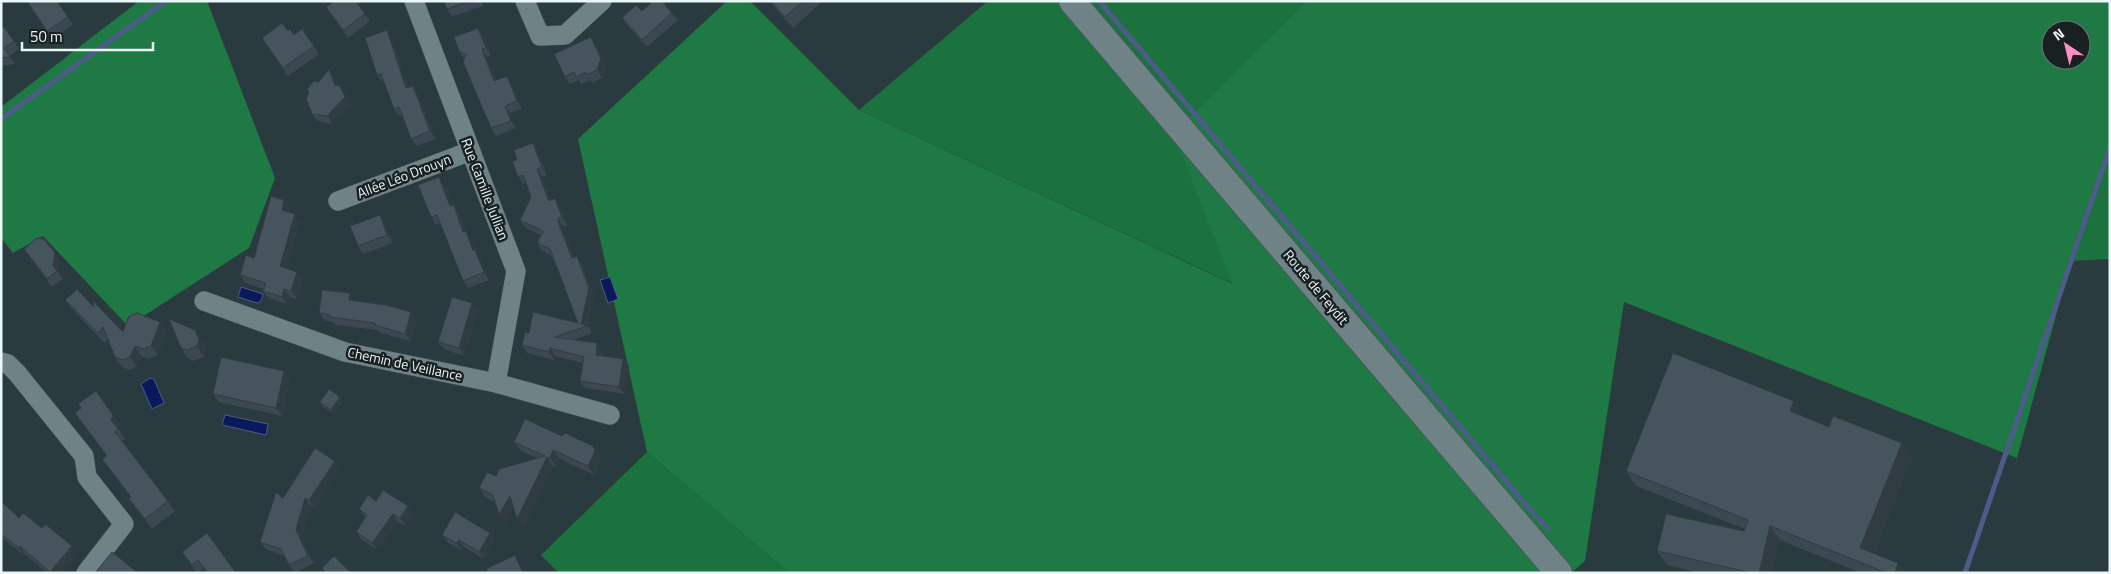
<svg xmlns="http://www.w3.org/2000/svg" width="2111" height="574" font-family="'Titillium Web',sans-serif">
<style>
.green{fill:#1c723f}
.forest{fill:#1f7944;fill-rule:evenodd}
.water{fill:#0a195a;stroke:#4d5b89}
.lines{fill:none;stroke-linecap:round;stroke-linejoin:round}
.stream{stroke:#4d5b89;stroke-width:5}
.street-casing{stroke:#49595c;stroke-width:20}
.secondary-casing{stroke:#49595c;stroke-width:28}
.street{stroke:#6f8387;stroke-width:19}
.secondary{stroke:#6f8387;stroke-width:26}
.wall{fill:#3c4851}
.shaded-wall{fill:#313b42}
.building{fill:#46545e;stroke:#313b42}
.labels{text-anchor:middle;stroke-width:5;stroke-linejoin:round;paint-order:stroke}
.street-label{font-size:14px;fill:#eaf6f8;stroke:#182022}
</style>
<rect width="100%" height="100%" fill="#293b3e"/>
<path class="green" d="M 988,1 L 1306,1 L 1173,133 L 1234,284 L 859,110 Z
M 2110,151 L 2110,259 L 2071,261 Z
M 647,452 L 789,573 L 559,573 L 541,555 Z"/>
<path class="forest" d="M 139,1 L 207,1 L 275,178 L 249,248 L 128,326 L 43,236 L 13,253 L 1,238 L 1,107 Z
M 727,1 L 750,1 L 859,110 L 1233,284 L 1173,133 L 1306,1 L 2110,1 L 2110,151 L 2071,261 L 2017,458 L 1624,302 L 1585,561 L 1571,573 L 789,573 L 647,452 L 578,139 ZM 2051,30 L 2081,30 L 2081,60 L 2051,60 Z"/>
<path class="water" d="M 610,277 L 618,299 L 608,303 L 600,280 Z
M 241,287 L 263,294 L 261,301 L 257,303 L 238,297 Z
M 150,378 L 154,379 L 164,403 L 152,409 L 141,384 Z
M 225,415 L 268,424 L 266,435 L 222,425 Z"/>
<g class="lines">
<path class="stream" d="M 1099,1 L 1534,514 L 1548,528
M 1,119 L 166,1
M 1965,573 L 2110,147"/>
<g class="street-casing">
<path id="street" d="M 414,1 L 516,271 L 496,383
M 525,1 L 540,36 L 565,35 L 602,1
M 338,201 L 471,151
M 204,301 L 345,352 L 496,383 L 610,415
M 1,362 L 8,364 L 17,373 L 84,456 L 87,477 L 124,524 L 86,573"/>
</g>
<g class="secondary-casing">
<path id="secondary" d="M 1072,1 L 1559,573"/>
</g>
<use href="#street" class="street"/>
<use href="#secondary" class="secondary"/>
</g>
<path class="wall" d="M 27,1 L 57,1 L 73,25 L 52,39 Z
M 332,1 L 361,1 L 362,2 L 358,5 L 370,21 L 348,38 L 326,7 L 333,2 Z
M 444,1 L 482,1 L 483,6 L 452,17 L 447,9 Z
M 769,1 L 823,1 L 793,28 Z
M 642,11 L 672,13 L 678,20 L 647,47 L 627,25 L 622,18 Z
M 4,27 L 19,49 L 10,56 L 15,64 L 1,66 L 1,29 Z
M 478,28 L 484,35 L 491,55 L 487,57 L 496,80 L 512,84 L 522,109 L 510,113 L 516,128 L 496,136 L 491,128 L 464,59 L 459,51 Z
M 302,29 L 319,54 L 288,76 L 262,38 L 288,31 L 294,35 Z
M 392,38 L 409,88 L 413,86 L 418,94 L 436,139 L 417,146 L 411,139 L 402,115 L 400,116 L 394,109 L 384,82 L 383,83 L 377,75 Z
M 596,45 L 607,66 L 602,78 L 592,83 L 590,80 L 581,84 L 579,80 L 570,84 L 565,77 Z
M 335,77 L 338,85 L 340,86 L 346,94 L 350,105 L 332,124 L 317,121 L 312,114 L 319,82 Z
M 533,143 L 538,150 L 547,175 L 542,177 L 551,200 L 560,206 L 567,225 L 563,226 L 565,234 L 574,257 L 582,264 L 594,295 L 588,326 L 592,333 L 574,340 L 602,351 L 602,356 L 623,359 L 629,366 L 625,394 L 585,388 L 580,381 L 583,363 L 555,356 L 554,360 L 527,353 L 522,345 L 529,333 L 578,323 L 552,256 L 542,251 L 537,243 L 541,235 L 526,228 L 520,220 L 531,197 L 526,183 L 523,184 L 518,177 L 517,160 Z
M 445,185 L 453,205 L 459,213 L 466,231 L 471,239 L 475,250 L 481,258 L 489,280 L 468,288 L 463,281 L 441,223 L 436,225 L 431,217 Z
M 284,200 L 290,208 L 289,212 L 300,221 L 287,268 L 303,279 L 297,299 L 290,297 L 287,304 L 269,298 L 263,291 L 264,289 L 245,283 L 240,275 L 254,258 Z
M 380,215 L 385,223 L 393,243 L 363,254 L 358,246 Z
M 24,249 L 60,261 L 58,272 L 63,279 L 52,287 Z
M 65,300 L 94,307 L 123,332 L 160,322 L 167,332 L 158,355 L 149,359 L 141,356 L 137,366 L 130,370 L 122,367 L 115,357 L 108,339 L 104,343 L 72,309 Z
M 355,301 L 411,312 L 417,320 L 411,341 L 380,333 L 378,330 L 335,325 L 333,322 L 325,321 L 319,313 Z
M 472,303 L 478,311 L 464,356 L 444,349 L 438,342 Z
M 203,341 L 207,350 L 204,357 L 194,361 L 188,358 L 181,348 Z
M 290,379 L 282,416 L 219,402 L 213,394 Z
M 340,397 L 343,401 L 334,414 L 322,406 L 320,402 Z
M 75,413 L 120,424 L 118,429 L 125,439 L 122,441 L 175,511 L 152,529 L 129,499 L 131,497 L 102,459 L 107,456 Z
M 1804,416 L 1803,417 L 1829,427 L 1902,443 L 1912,457 L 1874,553 L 1905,573 L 1861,573 L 1780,540 L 1772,573 L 1700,573 L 1667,565 L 1657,551 L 1744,531 L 1745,529 L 1636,486 L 1626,471 Z
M 562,436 L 593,446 L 599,454 L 601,460 L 594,475 L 560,459 L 556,467 L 553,466 L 523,528 L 517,519 L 514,509 L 505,524 L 495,502 L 485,497 L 479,488 L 496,476 L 537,458 L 521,451 L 514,442 Z
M 335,461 L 340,468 L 315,508 L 311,506 L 301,537 L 314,563 L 295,573 L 289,565 L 285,556 L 265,549 L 260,542 Z
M 1,501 L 19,518 L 42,528 L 77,554 L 61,573 L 47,573 L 25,554 L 24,555 L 1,537 Z
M 376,501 L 408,506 L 413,514 L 405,526 L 398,522 L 377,550 L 361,539 L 356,532 L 365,517 L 359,509 Z
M 207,533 L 204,568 L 197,573 L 182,552 Z
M 442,535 L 495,540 L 484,559 L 464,547 L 462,551 L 447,542 Z"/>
<path class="shaded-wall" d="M 478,28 L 484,35 L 491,55 L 486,48 Z
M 387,30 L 392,38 L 412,96 L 406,88 Z
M 591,37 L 596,45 L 607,66 L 602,78 L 597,70 Z
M 482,49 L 487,57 L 499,89 L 494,81 Z
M 329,69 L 335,77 L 340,92 L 335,85 Z
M 507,76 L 512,84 L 522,109 L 517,101 Z
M 340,86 L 346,94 L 350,105 L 332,124 L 327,116 Z
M 413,86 L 418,94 L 436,139 L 430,131 Z
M 505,106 L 510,113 L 516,128 L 511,121 Z
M 533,143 L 538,150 L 547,175 L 542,167 Z
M 537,169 L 542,177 L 554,208 L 549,201 Z
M 439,177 L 445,185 L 456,214 L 450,206 Z
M 555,198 L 560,206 L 567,225 L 562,217 Z
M 284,200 L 290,208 L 287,218 L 282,210 Z
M 454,205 L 459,213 L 469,240 L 463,232 Z
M 295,214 L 300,221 L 286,274 L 280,266 Z
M 380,215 L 385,223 L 393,243 L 387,235 Z
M 558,218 L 563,226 L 565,234 L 577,266 L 572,258 L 560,227 Z
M 466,231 L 471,239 L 478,258 L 473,251 Z
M 475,250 L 481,258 L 489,280 L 484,272 Z
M 55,253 L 60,261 L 58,272 L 53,265 Z
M 577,256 L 582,264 L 594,295 L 588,326 L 581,324 Z
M 297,272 L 303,279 L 297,299 L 291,291 Z
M 284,289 L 290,297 L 287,304 L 282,297 Z
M 350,293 L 355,301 L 349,300 Z
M 472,303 L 478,311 L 464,356 L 459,348 Z
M 411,312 L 417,320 L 411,341 L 405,334 Z
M 160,322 L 167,332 L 158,355 L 151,346 Z
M 195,330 L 203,341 L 207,350 L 204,357 L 197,346 Z
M 597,343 L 602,351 L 601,362 L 596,355 Z
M 135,346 L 141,356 L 137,366 L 130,357 Z
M 550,348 L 555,356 L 554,360 L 549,352 Z
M 623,359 L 629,366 L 625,394 L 619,387 Z
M 284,371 L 290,379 L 282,416 L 276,408 Z
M 340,397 L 343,401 L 334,414 L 331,410 Z
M 1794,401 L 1804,416 L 1800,425 L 1790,411 Z
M 113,415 L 120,424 L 118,430 L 111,420 Z
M 1902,443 L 1912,457 L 1870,562 L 1860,548 Z
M 593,446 L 599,454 L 601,460 L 594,475 L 588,466 Z
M 553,450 L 560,459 L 556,467 L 550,458 Z
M 547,457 L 553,466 L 523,528 L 517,519 Z
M 335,461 L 340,468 L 315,508 L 309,500 Z
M 510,496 L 517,505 L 505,524 L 499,515 Z
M 305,498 L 311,506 L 301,537 L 314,563 L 308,556 L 296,530 Z
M 408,506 L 413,514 L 405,526 L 400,518 Z
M 393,514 L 398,522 L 377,550 L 372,543 Z
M 1770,526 L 1780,540 L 1772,573 L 1759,573 Z
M 490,533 L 495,540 L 484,559 L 479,552 Z
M 459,540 L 464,547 L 462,551 L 456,543 Z
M 20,546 L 25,554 L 24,555 L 19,548 Z
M 72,546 L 77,554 L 61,573 L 50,573 L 50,572 Z
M 515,555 L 520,563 L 525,573 L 523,573 Z
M 1898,563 L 1905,573 L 1895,573 Z"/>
<path class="building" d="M 27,1 L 57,1 L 68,17 L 47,31 Z
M 332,1 L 356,1 L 365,14 L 343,30 L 326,7 L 333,2 Z
M 444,1 L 470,1 L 447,9 Z
M 653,1 L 662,1 L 672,13 L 642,40 L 622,18 L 636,5 L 642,11 Z
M 771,1 L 803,1 L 785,17 Z
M 282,23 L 288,31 L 290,29 L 294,35 L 302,29 L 314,46 L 283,68 L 262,38 Z
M 4,27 L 14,41 L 4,48 L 10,57 L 1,58 L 1,29 Z
M 478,28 L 486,48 L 482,49 L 494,81 L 507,76 L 517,101 L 505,106 L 511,121 L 491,128 L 463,62 L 466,55 L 459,51 L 454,37 Z
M 387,30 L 406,88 L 413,86 L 430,131 L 411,139 L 399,107 L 394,109 L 381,74 L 377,75 L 365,38 Z
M 591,37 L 601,59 L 597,70 L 587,75 L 586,72 L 576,77 L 574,72 L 565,77 L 554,54 Z
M 329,69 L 335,85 L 340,86 L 345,97 L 327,116 L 312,114 L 306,98 L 309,94 L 307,89 L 314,81 L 319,82 Z
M 533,143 L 542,167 L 537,169 L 549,201 L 555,198 L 562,217 L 558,218 L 560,227 L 572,258 L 577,256 L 589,288 L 581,324 L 587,326 L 555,337 L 597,343 L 596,355 L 623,359 L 619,387 L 580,381 L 584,357 L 550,348 L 549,352 L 522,345 L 525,332 L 529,333 L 533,312 L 578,323 L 550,249 L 537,243 L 543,231 L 520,220 L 531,197 L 523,175 L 518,177 L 512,161 L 517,160 L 514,150 Z
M 439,177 L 450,206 L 454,205 L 463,232 L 466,231 L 473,251 L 475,250 L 484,272 L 463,281 L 437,215 L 431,217 L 418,185 Z
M 271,196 L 284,200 L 282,210 L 295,214 L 280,266 L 297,272 L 291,291 L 284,289 L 282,297 L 263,291 L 266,283 L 240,275 L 246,255 L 254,258 Z
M 380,215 L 387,235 L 358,246 L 350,226 Z
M 37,238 L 44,239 L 55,253 L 53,265 L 57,271 L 47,279 L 24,249 Z
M 77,289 L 94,307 L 93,301 L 123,332 L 129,316 L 137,313 L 160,322 L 151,346 L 143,349 L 135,346 L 130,357 L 123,360 L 115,357 L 103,327 L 98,333 L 65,300 Z
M 322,290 L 350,293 L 349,300 L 386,305 L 411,312 L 405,334 L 375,325 L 375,323 L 330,317 L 330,315 L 319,313 Z
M 452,297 L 472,303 L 459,348 L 438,342 Z
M 169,319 L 195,330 L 199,340 L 197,346 L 187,350 L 181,348 Z
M 1673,353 L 1794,401 L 1790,411 L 1829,427 L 1833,416 L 1902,443 L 1860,548 L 1898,563 L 1895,573 L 1887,573 L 1770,526 L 1759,573 L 1752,573 L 1657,551 L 1666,514 L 1744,531 L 1748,520 L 1626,471 Z
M 221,357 L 284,371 L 276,408 L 213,394 Z
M 329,389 L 340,397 L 331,410 L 320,402 Z
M 96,391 L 113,415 L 111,420 L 118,429 L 115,432 L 168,501 L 145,519 L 129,499 L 131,497 L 102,459 L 107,456 L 75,413 L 81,408 L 78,404 Z
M 525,419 L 562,436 L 565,433 L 593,446 L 595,451 L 588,466 L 553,450 L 550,458 L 547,457 L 517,519 L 510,496 L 499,515 L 493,495 L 479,488 L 487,472 L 496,476 L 499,469 L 545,456 L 514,442 Z
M 315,448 L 335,461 L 309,500 L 305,498 L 296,530 L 308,556 L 289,565 L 281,549 L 260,542 L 276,492 L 283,498 Z
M 383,490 L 408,506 L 400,518 L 393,514 L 372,543 L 356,532 L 367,515 L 359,509 L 368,495 L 376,501 Z
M 1,501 L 19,518 L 23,513 L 42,528 L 45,524 L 72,546 L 50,572 L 20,546 L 19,548 L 1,534 Z
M 455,512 L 490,533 L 479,552 L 459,540 L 456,543 L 442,535 Z
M 207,533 L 236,573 L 208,573 L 198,560 L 192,565 L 182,552 Z
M 112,552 L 138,573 L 95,573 Z
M 515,555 L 523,573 L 488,573 L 486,569 Z
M 334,556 L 351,573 L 326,573 L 322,568 Z"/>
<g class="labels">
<g class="street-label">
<text transform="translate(404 176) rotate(-21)" y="5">Allée Léo Drouyn</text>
<text transform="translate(485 189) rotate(69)" y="5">Rue Camille Jullian</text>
<text transform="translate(1316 287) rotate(50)" y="5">Route de Feydit</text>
<text transform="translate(405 364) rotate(12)" y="5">Chemin de Veillance</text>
</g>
</g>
<rect width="2111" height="574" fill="none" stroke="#eaf6f8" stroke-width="5"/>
<g transform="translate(2066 45) rotate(325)"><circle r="24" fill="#182022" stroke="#6c7678"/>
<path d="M0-4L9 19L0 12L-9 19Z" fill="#fc8fc1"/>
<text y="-8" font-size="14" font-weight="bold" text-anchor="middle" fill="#eaf6f8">N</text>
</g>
<path d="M22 42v8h131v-8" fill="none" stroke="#eaf6f8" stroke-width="2.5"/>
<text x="30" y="42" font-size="15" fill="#eaf6f8" stroke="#182022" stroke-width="4" paint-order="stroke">50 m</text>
</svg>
